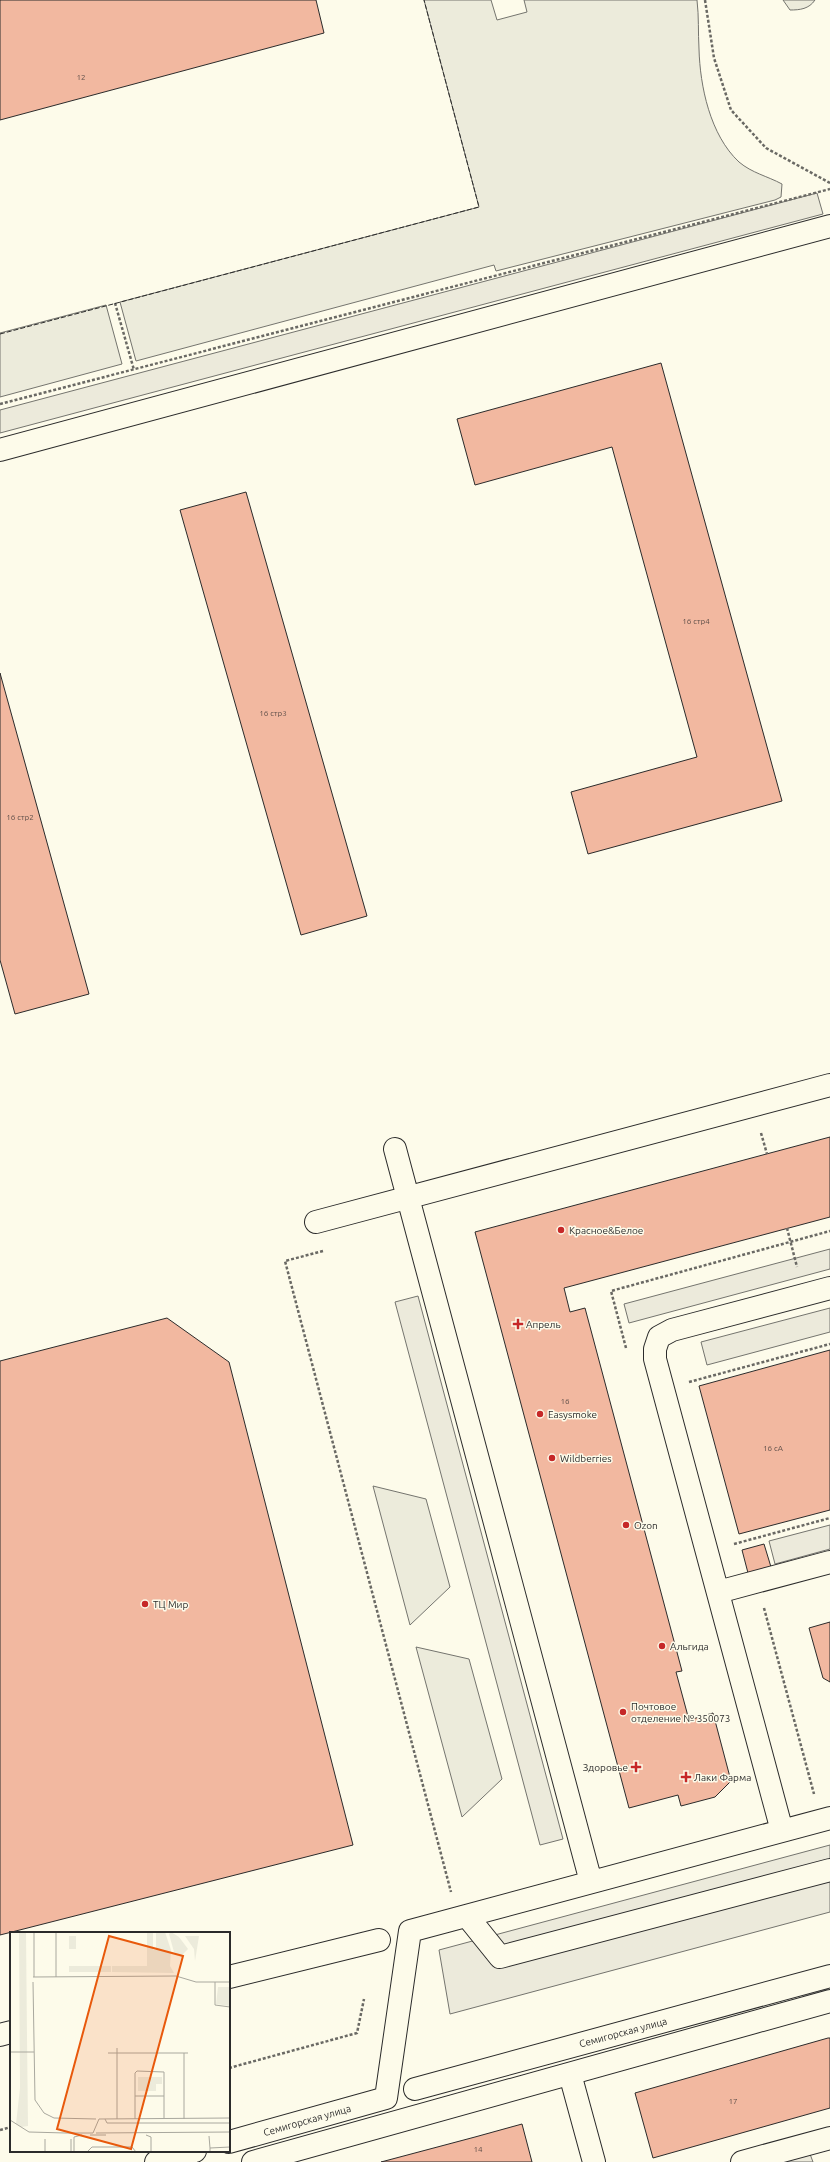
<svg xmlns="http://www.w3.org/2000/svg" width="830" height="2162" font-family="Ubuntu,sans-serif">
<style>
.green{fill:#ecebdb;stroke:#74746e}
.parking{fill:#eceadb;stroke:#74746e}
.building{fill:#f2b8a0;stroke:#2b2b2b}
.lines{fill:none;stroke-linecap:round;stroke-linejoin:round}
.minor-casing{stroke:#2b2b2b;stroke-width:24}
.path{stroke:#6a6964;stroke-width:2.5;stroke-dasharray:3 2;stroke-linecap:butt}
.minor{stroke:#fdfbea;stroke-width:22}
.fence{stroke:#2b2b2b;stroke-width:1;stroke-dasharray:5 2;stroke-linecap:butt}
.poi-dot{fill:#c62828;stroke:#fdfbea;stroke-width:1.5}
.labels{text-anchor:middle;stroke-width:3;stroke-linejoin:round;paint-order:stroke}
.number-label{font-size:8px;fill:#5d4e48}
.poi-label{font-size:10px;fill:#2b2b2b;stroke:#fdfbea;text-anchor:start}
.street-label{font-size:10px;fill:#2b2b2b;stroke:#fdfbea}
.inset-road{fill:none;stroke:#a9a89e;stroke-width:1}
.view{fill:#e8590c;fill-opacity:0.15;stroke:#e8590c;stroke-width:2}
.inset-edge{fill:none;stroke:#2b2b2b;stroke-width:2}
</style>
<rect width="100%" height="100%" fill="#fdfbea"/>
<path class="green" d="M 424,0 L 491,0 L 497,20 L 527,12 L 524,0 L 697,0 C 699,17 698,32 699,49 C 700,86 710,135 739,162 C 752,173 767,176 782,184 L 781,197 L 775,200 L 496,271 L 494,265 L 136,361 L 120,302 L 479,207 Z
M 783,0 L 815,0 C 809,9 800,10 790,10 Z
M 106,305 L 122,364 L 0,397 L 0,333 Z
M 373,1486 L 426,1499 L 450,1587 L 410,1625 Z
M 416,1647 L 469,1659 L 502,1779 L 462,1817 Z"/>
<path class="parking" d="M 817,193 L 823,214 L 0,433 L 0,410 Z
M 830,1249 L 830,1269 L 629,1323 L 624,1304 Z
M 418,1296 L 563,1839 L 540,1845 L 395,1302 Z
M 830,1308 L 830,1332 L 707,1365 L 701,1342 Z
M 830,1525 L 830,1549 L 775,1564 L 769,1541 Z
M 830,1845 L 830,1912 L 450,2014 L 439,1950 Z
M 810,2154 L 813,2162 L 780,2162 Z"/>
<path class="building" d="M 0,0 L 316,0 L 324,33 L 0,120 Z
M 661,363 L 782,801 L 588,854 L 571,792 L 697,757 L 612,447 L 475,485 L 457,419 Z
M 246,492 L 367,916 L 301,935 L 180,510 Z
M 0,673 L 89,994 L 15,1014 L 0,960 Z
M 830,1137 L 830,1217 L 564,1288 L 570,1312 L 585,1308 L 682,1671 L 676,1672 L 689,1720 L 713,1713 L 731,1781 L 715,1797 L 681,1806 L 678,1795 L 629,1808 L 475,1232 Z
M 167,1318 L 229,1362 L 353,1845 L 0,1935 L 0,1361 Z
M 830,1350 L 830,1510 L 739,1534 L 699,1386 Z
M 764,1544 L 771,1567 L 748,1573 L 742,1550 Z
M 830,1622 L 830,1682 L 823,1678 L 809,1628 Z
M 828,2038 L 830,2038 L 830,2108 L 653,2158 L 635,2093 Z
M 522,2124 L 532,2162 L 381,2162 L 475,2137 Z"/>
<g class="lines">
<g class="minor-casing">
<path id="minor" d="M 0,450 L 830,226
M 395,1149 L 591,1882
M 316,1222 L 830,1085
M 718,1592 L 830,1562
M 782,1831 L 655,1359 L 655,1349 L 659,1337 L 672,1330 L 830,1288
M 467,1916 L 500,1957 L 830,1870
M 229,1977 L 379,1940
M 0,2035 L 11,2032
M 570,2074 L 594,2162
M 415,2089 L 830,1976
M 229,2142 L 386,2098 L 410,1931 L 830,1818
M 156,2162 L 195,2151
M 253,2162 L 830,2001
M 742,2162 L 830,2138"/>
</g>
<path class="path" d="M 705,0 L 714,58 L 731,110 L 766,148 L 830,183
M 115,303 L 134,370
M 0,404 L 830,189
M 761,1133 L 767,1154
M 787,1228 L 797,1267
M 323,1251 L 285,1261 L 451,1892
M 626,1348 L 611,1291 L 830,1231
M 689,1382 L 830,1344
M 734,1544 L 830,1518
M 764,1608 L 814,1794
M 229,2068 L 357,2033 L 364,1999
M 0,2130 L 11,2127"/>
<use href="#minor" class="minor"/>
<path class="fence" d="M 0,334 L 479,207 L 424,0"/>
</g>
<g class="poi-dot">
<circle cx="561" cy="1230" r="4"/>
<path d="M516 1318h4v4h4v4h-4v4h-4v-4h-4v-4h4z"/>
<circle cx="540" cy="1414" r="4"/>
<circle cx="552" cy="1458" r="4"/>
<circle cx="626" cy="1525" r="4"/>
<circle cx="145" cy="1604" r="4"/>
<circle cx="662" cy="1646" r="4"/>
<circle cx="623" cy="1712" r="4"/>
<path d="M634 1761h4v4h4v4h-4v4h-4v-4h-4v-4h4z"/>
<path d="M684 1771h4v4h4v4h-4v4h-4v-4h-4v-4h4z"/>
</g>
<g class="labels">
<g class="number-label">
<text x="81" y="80">12</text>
<text x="696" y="624">16 стр4</text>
<text x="273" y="716">16 стр3</text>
<text x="20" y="820">16 стр2</text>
<text x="565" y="1404">16</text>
<text x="773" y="1451">16 сА</text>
<text x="733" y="2104">17</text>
<text x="478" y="2152">14</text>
</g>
<g class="poi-label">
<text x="569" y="1234">Красное&amp;Белое</text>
<text x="526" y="1328">Апрель</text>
<text x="548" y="1418">Easysmoke</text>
<text x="560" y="1462">Wildberries</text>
<text x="634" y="1529">Ozon</text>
<text x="153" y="1608">ТЦ Мир</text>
<text x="670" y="1650">Альгида</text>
<text x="631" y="1710">Почтовое<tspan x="631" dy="12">отделение № 350073</tspan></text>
<text x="628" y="1771" text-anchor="end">Здоровье</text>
<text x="694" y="1781">Лаки Фарма</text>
</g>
<g class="street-label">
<text transform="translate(623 2032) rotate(-15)" y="4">Семигорская улица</text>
<text transform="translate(307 2120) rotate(-16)" y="4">Семигорская улица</text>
</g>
</g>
<g transform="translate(10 1932)">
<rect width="220" height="220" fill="#fdfbea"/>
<path d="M 9,0 L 16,0 L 17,105 L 18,194 L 11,195 L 6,192 L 10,156 ZM 137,0 L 143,0 L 143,18 L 146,18 L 146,0 L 155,0 L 161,18 L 160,34 L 164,41 L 102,40 L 102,34 L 137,34 ZM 161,0 L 169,5 L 178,17 L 171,24 L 164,20 L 159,2 ZM 59,4 L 66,4 L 66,17 L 59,17 ZM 175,4 L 189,4 L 185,29 L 184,17 ZM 59,34 L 101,34 L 101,40 L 59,40 ZM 208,55 L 220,55 L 220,74 L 206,72 ZM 128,145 L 152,145 L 152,152 L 146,152 L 146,159 L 128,159 Z" fill="#ecebdb"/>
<path class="inset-road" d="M 46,0 L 46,45M 23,45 L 166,44 L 186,50 L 220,50M 24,45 L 24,0M 23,50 L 25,168 L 34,181 L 44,186 L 86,187M 205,50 L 205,73 L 220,75M 107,116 L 107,187M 0,120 L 24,120M 98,121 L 178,121M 174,121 L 174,187M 125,164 L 154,164M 95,187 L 97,191 L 220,191M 125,187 L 125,141 L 127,139 L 154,140 L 154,187M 0,188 L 19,200 L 56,201 L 83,201 L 89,187 L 220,186M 86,201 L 220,200M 80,203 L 96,203M 136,203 L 141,205 L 141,220M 199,204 L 200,216M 35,207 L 35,220M 61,220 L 61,207M 64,220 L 64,205 L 72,203M 77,220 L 82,215 L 122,215 L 126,220M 200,220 L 200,216 L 220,215"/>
<path class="view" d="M 99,4 L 173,24 L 121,217 L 47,197 Z"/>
<rect width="220" height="220" class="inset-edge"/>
</g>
</svg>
